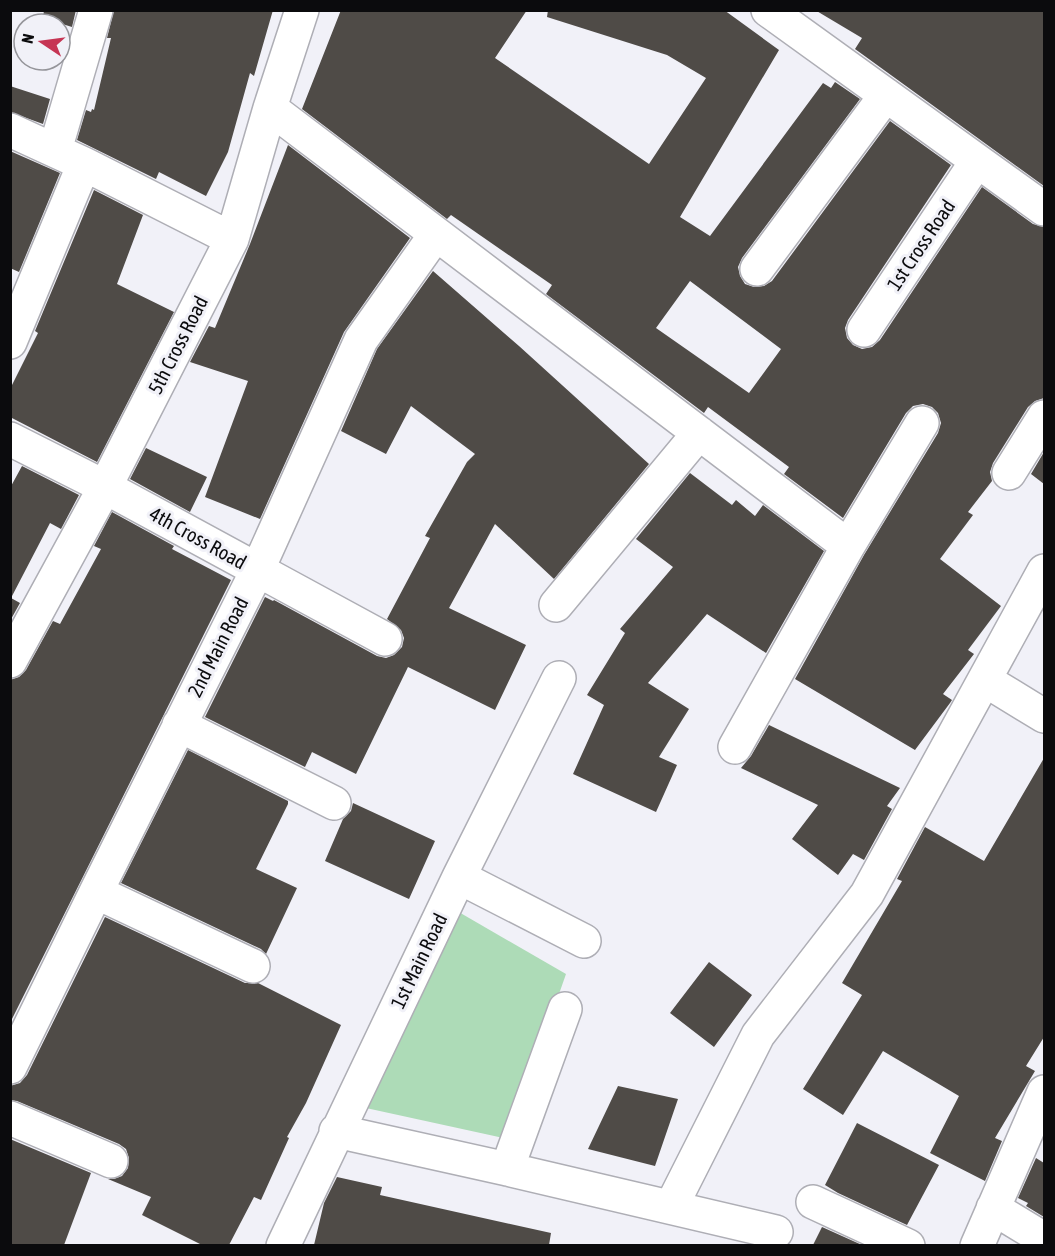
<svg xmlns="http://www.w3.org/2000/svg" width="1055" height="1256" font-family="'Asap Condensed',sans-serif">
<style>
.green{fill:#addbb7}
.building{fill:#4f4b47;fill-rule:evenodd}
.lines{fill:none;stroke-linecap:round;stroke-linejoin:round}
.minor-casing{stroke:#aeaeb5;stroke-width:36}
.minor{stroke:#fff;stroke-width:33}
.labels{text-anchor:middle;stroke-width:6;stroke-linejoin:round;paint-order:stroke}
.street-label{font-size:20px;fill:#0b0b0d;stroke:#f1f1f8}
</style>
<rect width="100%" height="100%" fill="#f1f1f8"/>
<path class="green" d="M 457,911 L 566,974 L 508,1139 L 366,1108 Z"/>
<path class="building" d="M 44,10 L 76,10 L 72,27 L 43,18 Z
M 114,10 L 273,10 L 254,76 L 250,73 L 228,152 L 206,196 L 159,172 L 156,179 L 77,140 L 86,110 L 91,112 L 92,109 L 94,110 L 111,38 L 107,38 Z
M 341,10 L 527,10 L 495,58 L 649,164 L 706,78 L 667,55 L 547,17 L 548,10 L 724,10 L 779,50 L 680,217 L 710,236 L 823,83 L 831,88 L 835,82 L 860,99 L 742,258 L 738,267 L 740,276 L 745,284 L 754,287 L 764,286 L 772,281 L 890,121 L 951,165 L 848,320 L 845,328 L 847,338 L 853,345 L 862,349 L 872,347 L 880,340 L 982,187 L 1033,224 L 1044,227 L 1044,398 L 1035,401 L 1028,407 L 993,463 L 990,472 L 992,481 L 968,512 L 973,515 L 940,559 L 1001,606 L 968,650 L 974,654 L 943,694 L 952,700 L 950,703 L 915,750 L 795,679 L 864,555 L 938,433 L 941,423 L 938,413 L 932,407 L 923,404 L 913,406 L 906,413 L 843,518 L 784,474 L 789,467 L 708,407 L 704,413 L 546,294 L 552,285 L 451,215 L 447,219 L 302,109 ZM 690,281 L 781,349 L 749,393 L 656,328 Z
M 815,10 L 1044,10 L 1044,186 L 855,49 L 862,38 Z
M 10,86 L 50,99 L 43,124 L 10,112 Z
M 288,145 L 410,238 L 344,332 L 260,519 L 205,497 L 248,381 L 190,362 L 209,326 L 215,328 L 250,244 Z
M 10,151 L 60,173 L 19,272 L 10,268 Z
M 94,190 L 143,215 L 117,284 L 174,312 L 97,462 L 10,417 L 10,389 L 38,333 L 35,331 Z
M 433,271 L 519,346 L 649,464 L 554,579 L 495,524 L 449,608 L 526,645 L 495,710 L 408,667 L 356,774 L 312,752 L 305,767 L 205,717 L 265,597 L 273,601 L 274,600 L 377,656 L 386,658 L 394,655 L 402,647 L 404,638 L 401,630 L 387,619 L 430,538 L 425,536 L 467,462 L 475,454 L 411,406 L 386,454 L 341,431 L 377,349 Z
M 146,448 L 207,477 L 190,512 L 130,479 Z
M 1044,452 L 1044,484 L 1031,474 Z
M 22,466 L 79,495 L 61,529 L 50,523 L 11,598 L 20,603 L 10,621 L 10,488 Z
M 690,473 L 732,505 L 736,500 L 755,516 L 763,505 L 824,551 L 766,653 L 707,614 L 648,683 L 689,709 L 659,757 L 677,765 L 656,812 L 573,774 L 604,705 L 587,695 L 625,633 L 620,629 L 673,567 L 636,539 Z
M 112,512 L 174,546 L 172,549 L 231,580 L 10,1023 L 10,680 L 19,677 L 26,670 L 53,621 L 60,624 L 101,549 L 94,546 Z
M 769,725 L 900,788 L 887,806 L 892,809 L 864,860 L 853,854 L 838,875 L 792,839 L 818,805 L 741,768 L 751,756 Z
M 188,750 L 288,801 L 288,804 L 256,869 L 297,888 L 266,954 L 261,949 L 121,883 Z
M 1044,758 L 1044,1037 L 1026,1066 L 1035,1071 L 995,1138 L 1002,1141 L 985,1181 L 930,1153 L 959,1096 L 883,1051 L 843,1115 L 803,1089 L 862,995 L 842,983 L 902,881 L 897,879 L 925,827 L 984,861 Z
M 353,803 L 435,841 L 409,899 L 325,861 L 343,819 L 351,811 Z
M 105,917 L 245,983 L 258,983 L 341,1025 L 306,1103 L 287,1137 L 289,1138 L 261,1200 L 254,1197 L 229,1245 L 202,1245 L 142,1215 L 151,1197 L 108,1179 L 114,1179 L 122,1176 L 128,1168 L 129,1158 L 126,1149 L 119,1144 L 17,1101 L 10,1100 L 10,1086 L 20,1083 L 27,1075 Z
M 709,962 L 752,995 L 714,1047 L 670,1013 Z
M 618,1086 L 678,1099 L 655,1166 L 588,1149 Z
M 857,1123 L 939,1165 L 907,1225 L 838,1193 L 825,1185 Z
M 10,1139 L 91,1173 L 64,1245 L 10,1245 Z
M 1036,1158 L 1044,1163 L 1044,1217 L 1026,1206 L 1028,1203 L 1018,1198 Z
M 337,1177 L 382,1187 L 380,1195 L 551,1233 L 549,1245 L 314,1245 L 324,1203 Z
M 822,1227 L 862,1245 L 813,1245 Z"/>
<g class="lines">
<g class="minor-casing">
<path id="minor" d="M 768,10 L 1044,209
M 270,108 L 848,546
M 10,130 L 84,164 L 232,239
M 55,150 L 96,10
M 757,269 L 886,95
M 864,330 L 977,161
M 10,342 L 84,164
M 10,439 L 105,487 L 385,639
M 1009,473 L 1044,417
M 556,605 L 699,433
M 10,661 L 105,487 L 232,239 L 270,108 L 302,10
M 985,680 L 1044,716
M 179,725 L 334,803
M 735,747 L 848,546 L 922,423
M 459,877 L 584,941
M 96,892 L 253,966
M 10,1067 L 96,892 L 257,571 L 361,340 L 436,234
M 10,1118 L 111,1161
M 336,1131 L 507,1169 L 776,1232
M 507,1169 L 565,1009
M 813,1202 L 908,1246
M 671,1207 L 758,1035 L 867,894 L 1044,571
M 993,1208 L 1044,1239
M 283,1246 L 459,877 L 559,678
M 977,1246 L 1044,1092"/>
</g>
<use href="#minor" class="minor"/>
</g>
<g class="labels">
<g class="street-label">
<text transform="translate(921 245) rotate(-56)" y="7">1st Cross Road</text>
<text transform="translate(178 345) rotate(-63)" y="7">5th Cross Road</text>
<text transform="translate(198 538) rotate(29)" y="7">4th Cross Road</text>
<text transform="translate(218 647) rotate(-63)" y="7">2nd Main Road</text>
<text transform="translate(419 961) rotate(-64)" y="7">1st Main Road</text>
</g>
</g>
<rect width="1055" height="1256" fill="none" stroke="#0b0b0d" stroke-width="24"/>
<g transform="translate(42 42) rotate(283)"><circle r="28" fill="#f1f1f8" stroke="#95959a" stroke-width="1.5"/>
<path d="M0-4.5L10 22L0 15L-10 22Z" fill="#c63554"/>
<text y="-9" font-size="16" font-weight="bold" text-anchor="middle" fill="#0b0b0d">N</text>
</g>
</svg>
